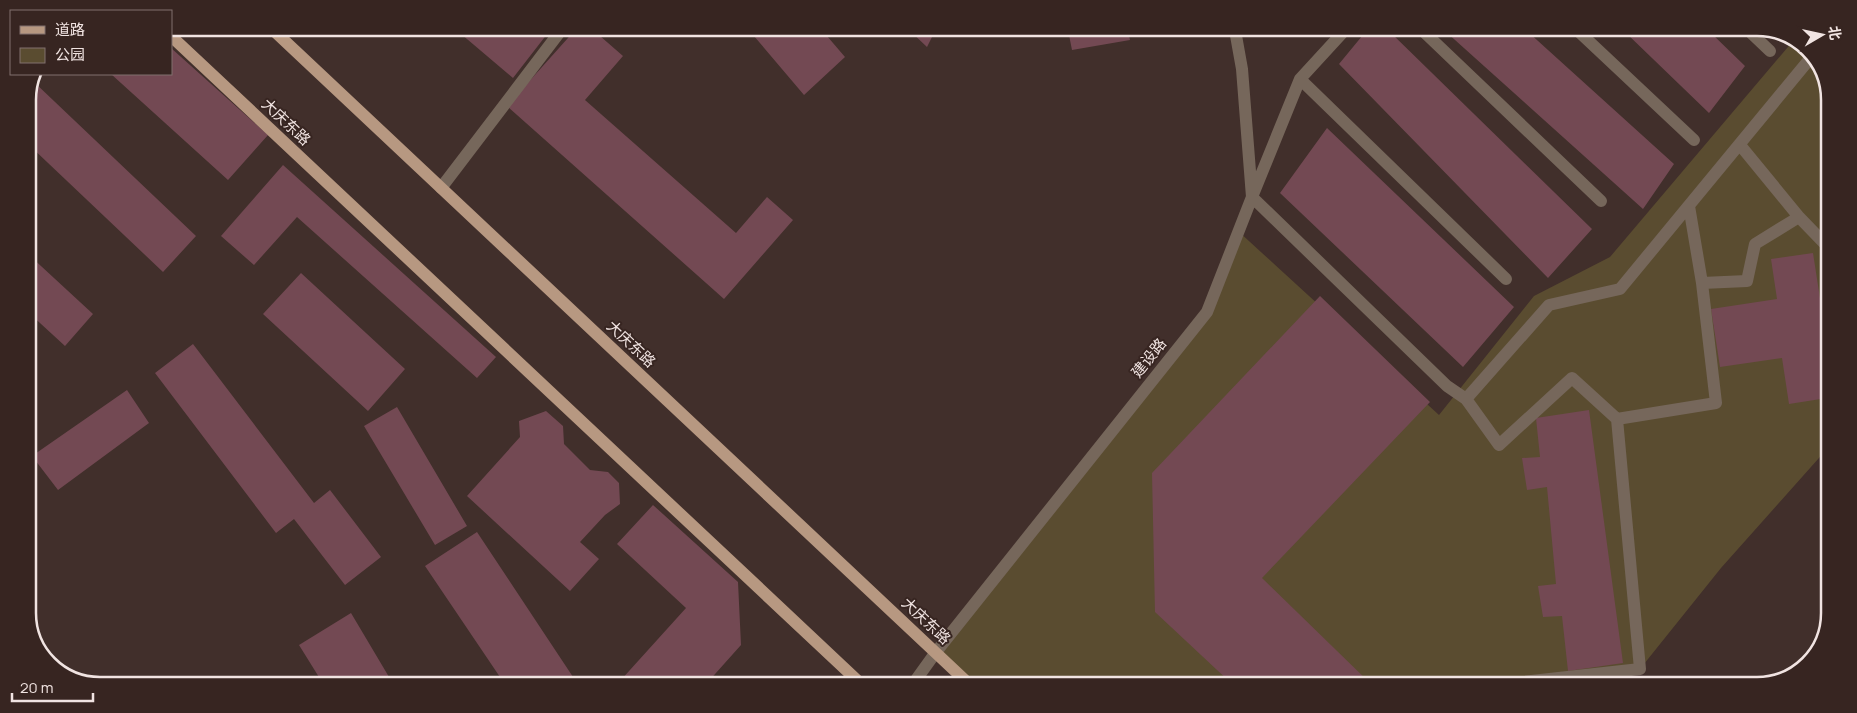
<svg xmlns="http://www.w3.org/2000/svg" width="1857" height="713" font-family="Manrope,'Noto Sans SC',sans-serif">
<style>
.green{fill:#5a4c30}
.building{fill:#734953}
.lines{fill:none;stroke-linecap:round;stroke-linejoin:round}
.minor{stroke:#76675b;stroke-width:12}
.major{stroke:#b79881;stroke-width:12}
.labels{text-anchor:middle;stroke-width:4;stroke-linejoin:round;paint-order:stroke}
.street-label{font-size:15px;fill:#f1e4e2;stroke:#372521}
.rim{fill:none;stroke:#f1e4e2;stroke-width:2.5}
</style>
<rect width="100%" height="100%" fill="#412f2b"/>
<path class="green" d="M 1793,41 L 1815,56 L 1829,95 L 1827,449 L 1721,568 L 1640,669 L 1521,685 L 969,684 L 936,652 L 1207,312 L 1238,231 L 1439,415 L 1534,296 L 1610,257 Z"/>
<path class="building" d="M 454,28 L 551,29 L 513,78 Z
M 576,29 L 592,29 L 623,56 L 585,100 L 736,233 L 767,197 L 793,220 L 724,299 L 507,106 Z
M 748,29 L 821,29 L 845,57 L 804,95 Z
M 908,29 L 936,29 L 927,47 Z
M 1068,30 L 1128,30 L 1130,40 L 1072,50 Z
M 1367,30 L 1389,31 L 1592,229 L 1548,278 L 1339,64 Z
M 1445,31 L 1527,31 L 1674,164 L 1643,209 Z
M 1624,31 L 1709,31 L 1745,66 L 1709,113 Z
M 171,48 L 268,135 L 228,180 L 111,74 L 171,74 Z
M 34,82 L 196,236 L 163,272 L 28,144 L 28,96 Z
M 1327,128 L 1514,307 L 1463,367 L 1280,193 Z
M 283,165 L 496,357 L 477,378 L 297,217 L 254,265 L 221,236 Z
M 1813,253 L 1828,350 L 1827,398 L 1789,404 L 1782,358 L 1720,367 L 1711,309 L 1777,299 L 1771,259 Z
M 28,254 L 93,314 L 65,346 L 28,312 Z
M 301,273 L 405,369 L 368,411 L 263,314 Z
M 1320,296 L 1430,402 L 1262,578 L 1372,685 L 1232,684 L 1155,612 L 1152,473 Z
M 193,344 L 314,503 L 330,490 L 381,557 L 345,585 L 294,519 L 276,533 L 155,373 Z
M 127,390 L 149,423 L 58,490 L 32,456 Z
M 397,407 L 467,526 L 435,545 L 364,426 Z
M 1589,410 L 1623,663 L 1568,671 L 1562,616 L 1543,617 L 1538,586 L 1556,584 L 1547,487 L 1527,490 L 1522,458 L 1540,457 L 1536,418 Z
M 546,411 L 563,426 L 564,444 L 590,470 L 608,472 L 619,483 L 620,504 L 605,515 L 580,542 L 599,559 L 570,591 L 467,496 L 520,437 L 519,421 Z
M 653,505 L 738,582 L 741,645 L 707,683 L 620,681 L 686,608 L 617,544 Z
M 477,532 L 577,683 L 504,683 L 425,566 Z
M 351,613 L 392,682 L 322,682 L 299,645 Z"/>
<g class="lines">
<path class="minor" d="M 1345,30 L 1300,79 L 1252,197 L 1447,386 L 1466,399 L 1549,305 L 1620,289 L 1813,55
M 1423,31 L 1601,201
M 1578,31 L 1694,140
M 1749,31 L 1770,51
M 1300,79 L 1506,279
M 1740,145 L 1799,217
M 441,188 L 562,29
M 1689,206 L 1702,283
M 1466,399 L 1499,445 L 1572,378 L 1617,419
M 913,684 L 936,652 L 1207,312 L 1252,197 L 1242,69 L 1235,30
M 1521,685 L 1523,682 L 1640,669 L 1617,419 L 1716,403 L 1702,283 L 1747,281 L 1755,244 L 1799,217 L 1828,247"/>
<path class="major" d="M 271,28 L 969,684
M 171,36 L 860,683"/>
</g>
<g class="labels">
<g class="street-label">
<text transform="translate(286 122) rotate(43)" y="5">大庆东路</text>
<text transform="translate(631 344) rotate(43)" y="5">大庆东路</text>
<text transform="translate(1149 358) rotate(-51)" y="5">建设路</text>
<text transform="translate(926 621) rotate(43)" y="5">大庆东路</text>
</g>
</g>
<path d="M0 0H1857V713H0ZM100 36H1757A64 64 0 0 1 1821 100V613A64 64 0 0 1 1757 677H100A64 64 0 0 1 36 613V100A64 64 0 0 1 100 36Z" fill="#372521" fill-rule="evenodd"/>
<path class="rim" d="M100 36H1757A64 64 0 0 1 1821 100V613A64 64 0 0 1 1757 677H100A64 64 0 0 1 36 613V100A64 64 0 0 1 100 36Z"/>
<rect x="10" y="10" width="162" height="65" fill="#372521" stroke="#81716e"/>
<rect x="20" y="26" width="25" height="8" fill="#b79881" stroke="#81716e"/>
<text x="55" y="35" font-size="15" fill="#f1e4e2">道路</text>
<rect x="20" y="48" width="25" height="15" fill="#5a4c30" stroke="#81716e"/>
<text x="55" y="60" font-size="15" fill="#f1e4e2">公园</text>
<g transform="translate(1822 35) rotate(81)" stroke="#372521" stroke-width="4" paint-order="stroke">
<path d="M0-4L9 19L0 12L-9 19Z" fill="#f1e4e2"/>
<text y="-8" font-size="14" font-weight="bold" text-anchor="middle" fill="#f1e4e2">北</text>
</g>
<path d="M12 693v8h81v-8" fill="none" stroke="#f1e4e2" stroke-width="2.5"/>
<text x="20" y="693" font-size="15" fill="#f1e4e2" stroke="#372521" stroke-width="4" paint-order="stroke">20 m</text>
</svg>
